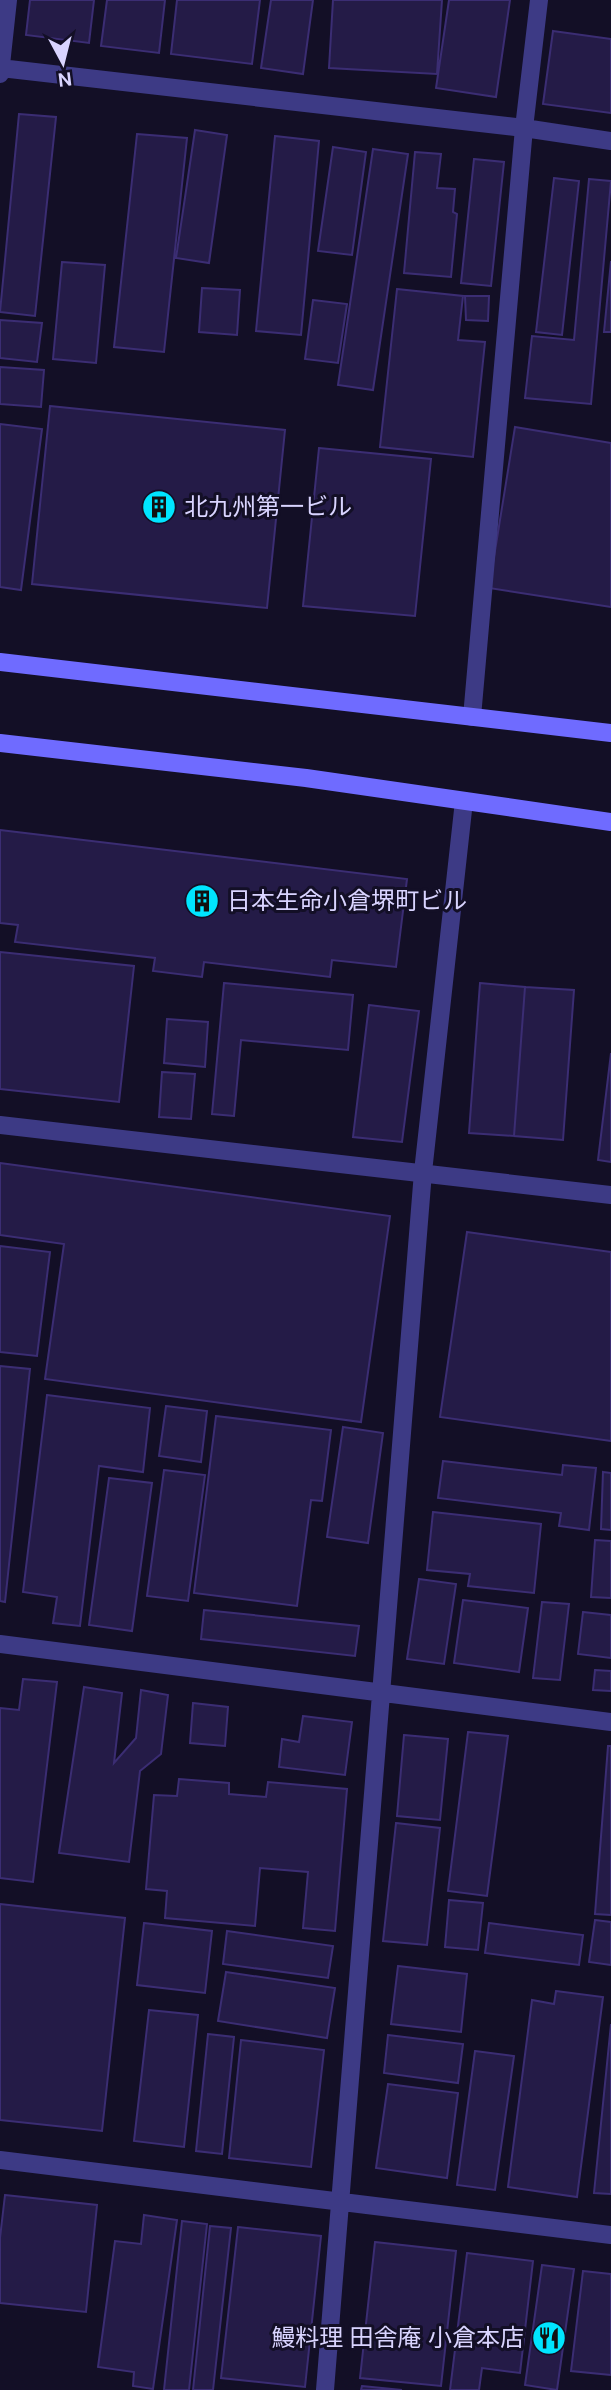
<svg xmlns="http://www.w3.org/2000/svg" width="611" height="2390" font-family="'DM Sans','Noto Sans JP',sans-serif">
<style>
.building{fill:#241b47;stroke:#3b2d73;stroke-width:2}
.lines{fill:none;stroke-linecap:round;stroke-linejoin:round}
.street{stroke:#3d3a85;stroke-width:18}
.secondary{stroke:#6f6bff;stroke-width:18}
.labels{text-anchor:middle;stroke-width:6;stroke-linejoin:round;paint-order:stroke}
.poi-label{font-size:24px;fill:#d9d4ff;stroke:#130f26;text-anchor:start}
</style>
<rect width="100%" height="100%" fill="#130f26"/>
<path class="building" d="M 30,0 L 94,0 L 89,43 L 26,35 Z
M 107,0 L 165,0 L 159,53 L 101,46 Z
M 177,0 L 260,0 L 252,64 L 171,54 Z
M 271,0 L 313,0 L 303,74 L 261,68 Z
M 333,0 L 442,0 L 437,74 L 329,68 Z
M 449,0 L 510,0 L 496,97 L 436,88 Z
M 553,31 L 611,39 L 611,113 L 543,104 Z
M 19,114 L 56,117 L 35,316 L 0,312 Z
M 195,130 L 227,135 L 209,263 L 176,258 Z
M 137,134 L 187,138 L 164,352 L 114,347 Z
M 275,136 L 319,141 L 301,335 L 256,331 Z
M 333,147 L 366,152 L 352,255 L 318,251 Z
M 373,149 L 408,154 L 373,390 L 338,385 Z
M 415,152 L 441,154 L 437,188 L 455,189 L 453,212 L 457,214 L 451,277 L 404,273 Z
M 474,159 L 504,162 L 491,286 L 461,283 Z
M 554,178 L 579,181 L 562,335 L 536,332 Z
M 589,179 L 611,181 L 591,404 L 525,398 L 532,336 L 574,340 Z
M 611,261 L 611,332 L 604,332 Z
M 62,262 L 105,265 L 96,363 L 53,359 Z
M 202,288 L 240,290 L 237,335 L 199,332 Z
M 397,289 L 463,296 L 458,340 L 485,342 L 473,457 L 380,447 Z
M 465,296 L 489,296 L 488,321 L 466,320 Z
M 313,300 L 347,304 L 338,363 L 305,359 Z
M 0,320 L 42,323 L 37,362 L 0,358 Z
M 0,367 L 44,370 L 41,407 L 0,404 Z
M 50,406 L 285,430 L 267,608 L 32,584 Z
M 0,424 L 42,429 L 21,590 L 0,587 Z
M 515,427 L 611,443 L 611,607 L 489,588 Z
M 319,448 L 431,459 L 415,616 L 303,606 Z
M 0,830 L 407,879 L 396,967 L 332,960 L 330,977 L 204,962 L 202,977 L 153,971 L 155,958 L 15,942 L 18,925 L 0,923 Z
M 0,952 L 134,966 L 119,1102 L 0,1089 Z
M 224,983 L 353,995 L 348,1050 L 241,1040 L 234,1116 L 212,1114 Z
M 480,983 L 525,987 L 514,1136 L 469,1133 Z
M 525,987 L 574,990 L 563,1140 L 514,1136 Z
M 369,1005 L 419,1011 L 402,1142 L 353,1137 Z
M 167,1019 L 208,1022 L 205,1067 L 164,1063 Z
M 611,1053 L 611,1162 L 598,1160 Z
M 162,1072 L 195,1074 L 191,1119 L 159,1117 Z
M 0,1163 L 390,1216 L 361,1422 L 45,1379 L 64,1244 L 0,1235 Z
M 467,1232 L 611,1252 L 611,1441 L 440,1417 Z
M 0,1246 L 50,1252 L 37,1356 L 0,1352 Z
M 0,1366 L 30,1369 L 5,1602 L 0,1601 Z
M 47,1395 L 150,1408 L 143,1472 L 99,1466 L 80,1626 L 53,1623 L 57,1597 L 23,1592 Z
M 166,1406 L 207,1411 L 201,1462 L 159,1456 Z
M 216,1416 L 331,1430 L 322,1501 L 311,1500 L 297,1606 L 194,1593 Z
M 343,1427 L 383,1433 L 368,1543 L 327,1537 Z
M 443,1461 L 562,1475 L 563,1465 L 596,1468 L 589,1530 L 559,1526 L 561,1513 L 438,1498 Z
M 164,1470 L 205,1475 L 188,1601 L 147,1596 Z
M 603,1472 L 611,1473 L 611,1530 L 601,1529 Z
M 109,1478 L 152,1483 L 132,1631 L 89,1625 Z
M 433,1512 L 541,1524 L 534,1593 L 468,1586 L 470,1574 L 427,1570 Z
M 595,1540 L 611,1541 L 611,1598 L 591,1597 Z
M 419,1579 L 456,1584 L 444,1664 L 407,1659 Z
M 463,1600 L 528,1608 L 519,1672 L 454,1663 Z
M 542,1602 L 569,1604 L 560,1680 L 533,1678 Z
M 204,1610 L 359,1626 L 355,1656 L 201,1639 Z
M 583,1612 L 611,1615 L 611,1658 L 578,1654 Z
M 595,1670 L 611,1671 L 611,1691 L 593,1690 Z
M 23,1679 L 57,1682 L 33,1882 L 0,1878 L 0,1708 L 19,1710 Z
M 84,1687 L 122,1693 L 114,1763 L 136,1738 L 141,1690 L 168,1695 L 161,1754 L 140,1771 L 129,1862 L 59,1853 Z
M 193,1703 L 228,1707 L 225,1746 L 190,1743 Z
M 303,1716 L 352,1722 L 345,1775 L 279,1767 L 282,1739 L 299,1742 Z
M 468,1732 L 508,1736 L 487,1896 L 448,1891 Z
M 404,1735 L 448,1739 L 440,1820 L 397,1816 Z
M 608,1746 L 611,1746 L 611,1915 L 595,1914 Z
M 179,1779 L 229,1783 L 229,1794 L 266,1797 L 268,1782 L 347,1789 L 335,1931 L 303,1928 L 308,1872 L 260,1868 L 255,1926 L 165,1918 L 167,1891 L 146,1889 L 154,1795 L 177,1796 Z
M 396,1823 L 440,1828 L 427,1945 L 383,1941 Z
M 449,1900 L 483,1903 L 478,1950 L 445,1947 Z
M 0,1904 L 125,1918 L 102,2131 L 0,2120 Z
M 595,1920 L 611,1922 L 611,1965 L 589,1962 Z
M 144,1923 L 212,1931 L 205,1993 L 137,1985 Z
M 489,1923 L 583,1935 L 579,1965 L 485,1953 Z
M 227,1931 L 333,1946 L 328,1978 L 223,1964 Z
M 398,1966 L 467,1974 L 461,2032 L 391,2024 Z
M 226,1972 L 335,1988 L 327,2038 L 218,2021 Z
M 556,1991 L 603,1997 L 577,2197 L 508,2187 L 532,2000 L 554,2004 Z
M 149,2010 L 198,2015 L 184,2147 L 134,2141 Z
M 611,2024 L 611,2194 L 594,2193 Z
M 208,2034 L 234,2037 L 222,2154 L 196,2151 Z
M 388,2035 L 463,2044 L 458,2083 L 384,2073 Z
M 241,2040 L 324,2050 L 311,2167 L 229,2158 Z
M 475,2051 L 514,2056 L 495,2190 L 457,2185 Z
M 388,2084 L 458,2093 L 447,2178 L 376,2168 Z
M 5,2195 L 97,2205 L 86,2312 L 0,2303 L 0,2238 Z
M 144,2215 L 177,2220 L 153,2389 L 133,2386 L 134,2372 L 98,2367 L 115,2241 L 141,2244 Z
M 182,2221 L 207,2224 L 189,2390 L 164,2390 Z
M 210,2226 L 231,2228 L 213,2390 L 193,2390 Z
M 238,2227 L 321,2236 L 305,2387 L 221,2378 Z
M 375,2242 L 456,2251 L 441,2386 L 360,2378 Z
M 467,2253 L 533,2261 L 520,2373 L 482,2368 L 479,2390 L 450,2390 Z
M 542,2265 L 574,2269 L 557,2390 L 525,2385 Z
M 583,2271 L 611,2274 L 611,2375 L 571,2371 Z
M 362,2386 L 402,2390 L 361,2390 Z"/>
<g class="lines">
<path class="street" d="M 0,68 L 524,128 L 611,141
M 0,74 L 8,0
M 472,717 L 524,128 L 539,0
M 0,1125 L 611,1195
M 0,1644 L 611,1722
M 0,2160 L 611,2235
M 325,2390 L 423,1172 L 464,801"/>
<path class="secondary" d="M 0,662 L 611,733
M 0,743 L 306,778 L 611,822"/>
</g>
<defs>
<g id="building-disc" transform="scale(1.75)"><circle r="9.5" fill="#00e5ff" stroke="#130f26"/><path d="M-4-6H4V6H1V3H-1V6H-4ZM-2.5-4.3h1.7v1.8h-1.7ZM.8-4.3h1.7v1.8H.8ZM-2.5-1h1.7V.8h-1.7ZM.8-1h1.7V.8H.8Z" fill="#111"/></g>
<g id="restaurant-disc" transform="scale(1.75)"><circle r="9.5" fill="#00e5ff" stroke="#130f26"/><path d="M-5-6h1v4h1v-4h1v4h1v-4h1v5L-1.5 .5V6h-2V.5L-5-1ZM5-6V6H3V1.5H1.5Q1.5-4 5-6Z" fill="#111"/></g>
</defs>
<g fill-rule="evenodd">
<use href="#building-disc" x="159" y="507"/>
<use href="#building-disc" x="202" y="901"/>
<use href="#restaurant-disc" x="549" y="2338"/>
</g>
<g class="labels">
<g class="poi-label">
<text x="184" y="515">北九州第一ビル</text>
<text x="227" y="909">日本生命小倉堺町ビル</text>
<text x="524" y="2346" text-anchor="end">鰻料理 田舎庵 小倉本店</text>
</g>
</g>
<g transform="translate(63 63) rotate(173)" stroke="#130f26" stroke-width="5" paint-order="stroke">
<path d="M0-5L12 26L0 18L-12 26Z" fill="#d9d4ff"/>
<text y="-10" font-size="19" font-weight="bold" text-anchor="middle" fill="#d9d4ff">N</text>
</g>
</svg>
